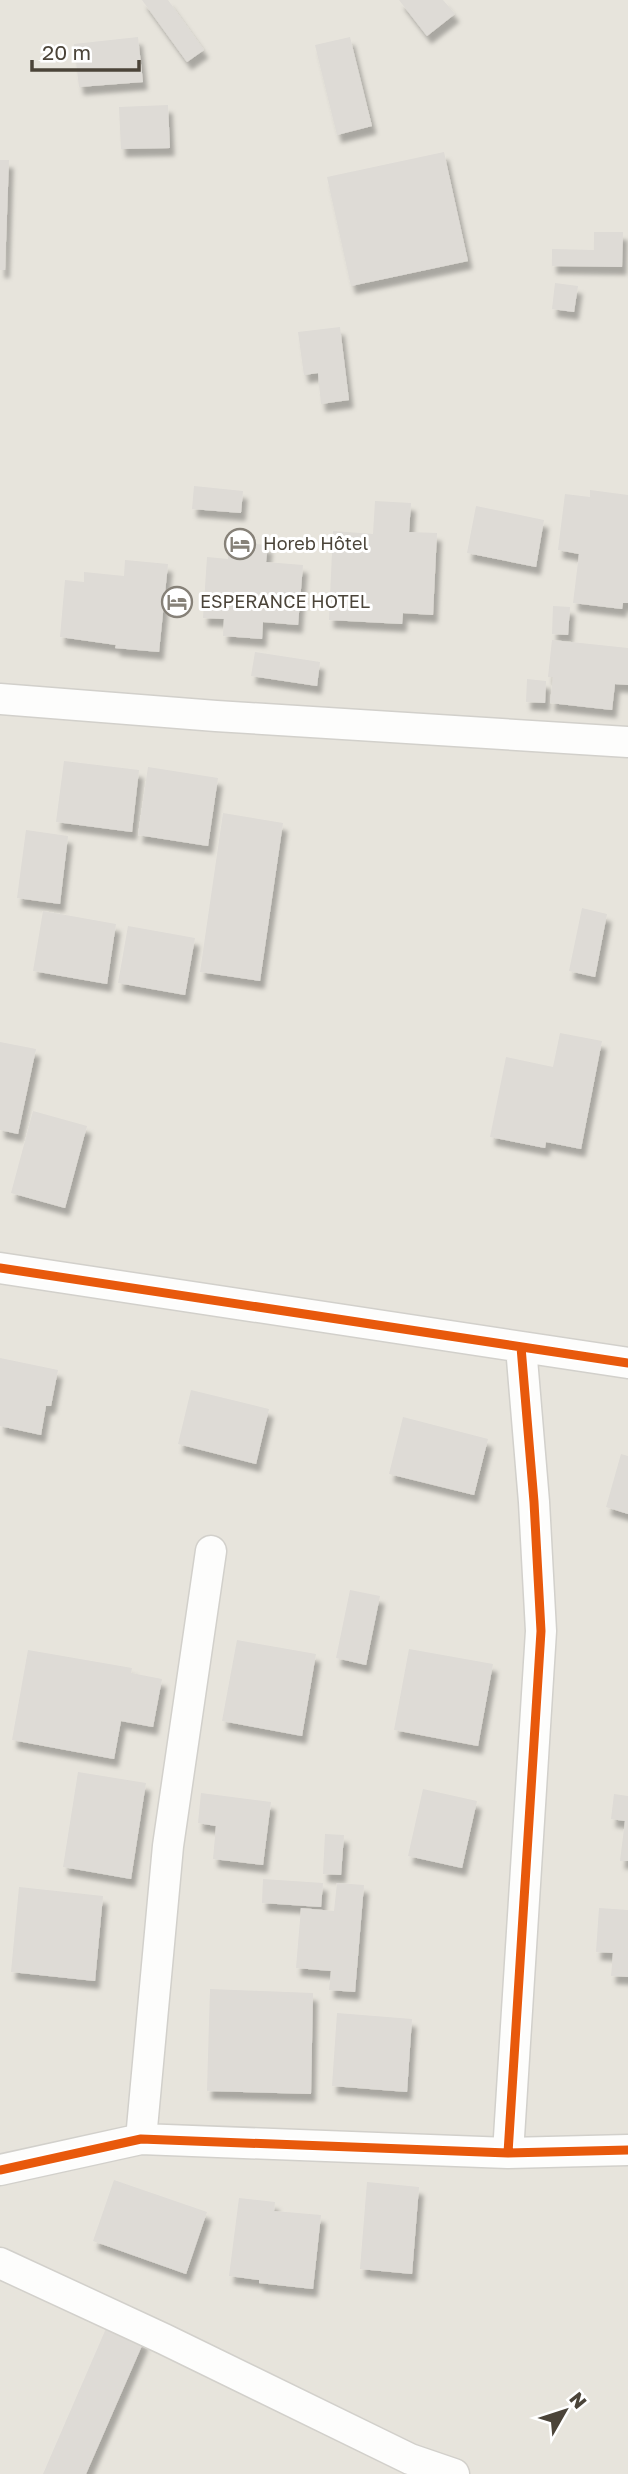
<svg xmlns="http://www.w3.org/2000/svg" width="628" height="2474" font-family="'Golos Text',sans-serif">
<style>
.residential{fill:#e7e4dc}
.building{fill:#dedbd6;filter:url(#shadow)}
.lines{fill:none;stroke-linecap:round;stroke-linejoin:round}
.street-casing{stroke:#d2d0cb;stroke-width:33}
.street{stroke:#fdfdfc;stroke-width:30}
.cycleway-casing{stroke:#fff;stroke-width:13}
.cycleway{stroke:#e8590c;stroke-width:9}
.labels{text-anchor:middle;stroke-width:6;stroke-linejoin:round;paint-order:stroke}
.poi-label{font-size:18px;fill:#4b4439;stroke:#fff;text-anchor:start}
</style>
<defs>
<filter id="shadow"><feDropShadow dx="4.5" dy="8" stdDeviation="2" flood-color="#0004"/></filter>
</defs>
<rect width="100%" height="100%" fill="#f4f2ee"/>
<path class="residential" d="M 0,0 L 628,0 L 628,2474 L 0,2474 Z"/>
<path class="building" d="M 142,0 L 168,0 L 204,50 L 187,62 Z
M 399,0 L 443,0 L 455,14 L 427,36 Z
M 138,37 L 143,82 L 79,87 L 74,44 Z
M 350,37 L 372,126 L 337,135 L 315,45 Z
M 168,105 L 170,148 L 121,149 L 119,107 Z
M 444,152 L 468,261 L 351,286 L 327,177 Z
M 0,160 L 9,160 L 5,270 L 0,270 Z
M 594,232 L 623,232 L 622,267 L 552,266 L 552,249 L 594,250 Z
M 555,283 L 578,286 L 574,312 L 552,309 Z
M 340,327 L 349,400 L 321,404 L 318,373 L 304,375 L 298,332 Z
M 194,486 L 243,491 L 241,513 L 192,509 Z
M 590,490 L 628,495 L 628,603 L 623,603 L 622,609 L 573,603 L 579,554 L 558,550 L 565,494 L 590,497 Z
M 375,501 L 411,503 L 409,532 L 437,533 L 433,615 L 403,613 L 402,624 L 329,620 L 333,531 L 373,534 Z
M 476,506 L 544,520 L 536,567 L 467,553 Z
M 229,542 L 268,545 L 266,562 L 303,565 L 298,625 L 263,622 L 262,639 L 223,636 L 224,619 L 203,618 L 207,557 L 228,559 Z
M 125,560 L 168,564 L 159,652 L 115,648 L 116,645 L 60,637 L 65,580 L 84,582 L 84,572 L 124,576 Z
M 553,606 L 570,607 L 568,635 L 552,634 Z
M 552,640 L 628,648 L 628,685 L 615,684 L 612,710 L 550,703 L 553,677 L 548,677 Z
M 255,652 L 320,662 L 317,686 L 251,676 Z
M 527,679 L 546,681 L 545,703 L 526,702 Z
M 64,761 L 139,770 L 132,832 L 56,822 Z
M 148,767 L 218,778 L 208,846 L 138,835 Z
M 223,813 L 283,823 L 260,981 L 200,972 Z
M 26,830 L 68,836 L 60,904 L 17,898 Z
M 582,908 L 607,914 L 595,977 L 569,971 Z
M 43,911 L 116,924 L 107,984 L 33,971 Z
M 128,926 L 195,938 L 185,995 L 118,983 Z
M 560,1033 L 602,1041 L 581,1149 L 546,1142 L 545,1148 L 490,1137 L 506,1057 L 553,1067 Z
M 0,1042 L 36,1049 L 18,1134 L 0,1130 Z
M 33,1111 L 87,1126 L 65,1208 L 11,1193 Z
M 0,1358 L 58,1370 L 51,1406 L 46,1406 L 41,1435 L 0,1426 Z
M 191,1390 L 269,1409 L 256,1464 L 178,1444 Z
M 403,1417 L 488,1439 L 474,1495 L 389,1474 Z
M 621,1454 L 628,1456 L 628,1514 L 606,1507 Z
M 350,1590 L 380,1596 L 366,1665 L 336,1658 Z
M 237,1640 L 316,1654 L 302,1736 L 222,1721 Z
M 409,1649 L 493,1664 L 478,1746 L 394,1730 Z
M 28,1650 L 132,1668 L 131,1673 L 162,1679 L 153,1727 L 121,1721 L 114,1759 L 12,1740 Z
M 78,1772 L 146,1783 L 131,1879 L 63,1867 Z
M 423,1789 L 477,1801 L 462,1868 L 408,1856 Z
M 201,1793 L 271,1802 L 263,1865 L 213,1859 L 216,1826 L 198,1823 Z
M 614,1794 L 628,1796 L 628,1861 L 620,1861 L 625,1821 L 611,1819 Z
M 325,1834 L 344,1835 L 341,1875 L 323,1874 Z
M 263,1879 L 323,1883 L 321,1907 L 262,1903 Z
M 337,1883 L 364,1885 L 355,1992 L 329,1990 L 331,1971 L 296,1968 L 301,1908 L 334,1911 Z
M 19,1887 L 103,1896 L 95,1981 L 11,1972 Z
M 599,1908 L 628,1910 L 628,1977 L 611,1976 L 613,1953 L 596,1952 Z
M 210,1989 L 313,1993 L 311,2094 L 207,2091 Z
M 337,2013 L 412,2019 L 407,2092 L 332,2086 Z
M 114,2180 L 207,2212 L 186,2274 L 93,2241 Z
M 367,2182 L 419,2187 L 412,2274 L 360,2269 Z
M 239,2198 L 275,2202 L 274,2211 L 321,2215 L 313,2289 L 259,2283 L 259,2280 L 229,2276 Z
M 108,2324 L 144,2341 L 86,2474 L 43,2474 Z"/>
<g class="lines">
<g class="street-casing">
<path id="street" d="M 0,699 L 216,716 L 628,742
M 0,1268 L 628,1363
M 141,2139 L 168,1846 L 211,1551
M 508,2153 L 541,1631 L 534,1502 L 521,1347
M 0,2170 L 141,2139 L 508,2153 L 628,2150
M 0,2263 L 164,2339 L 410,2459 L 454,2474"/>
</g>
<use href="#street" class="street"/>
<g class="cycleway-casing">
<path id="cycleway" d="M 0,1268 L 628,1363
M 508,2153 L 541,1631 L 534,1502 L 521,1347
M 0,2170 L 141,2139 L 508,2153 L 628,2150"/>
</g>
<use href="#cycleway" class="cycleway"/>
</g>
<defs>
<g id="hotel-ring" transform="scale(1.575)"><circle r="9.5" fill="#fff" stroke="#868178" stroke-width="1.5"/><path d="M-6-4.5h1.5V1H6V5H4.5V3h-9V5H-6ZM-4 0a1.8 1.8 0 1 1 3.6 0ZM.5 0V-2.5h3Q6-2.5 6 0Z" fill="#868178"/></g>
</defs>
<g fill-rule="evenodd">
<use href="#hotel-ring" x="240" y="544"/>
<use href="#hotel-ring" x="177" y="602"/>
</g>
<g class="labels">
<g class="poi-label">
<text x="263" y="550">Horeb Hôtel</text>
<text x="200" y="608">ESPERANCE HOTEL</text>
</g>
</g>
<g transform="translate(565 2411) rotate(51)" stroke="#ffffff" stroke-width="5" paint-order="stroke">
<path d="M0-5L12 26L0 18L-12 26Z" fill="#4b4439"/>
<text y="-10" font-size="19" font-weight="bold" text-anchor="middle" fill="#4b4439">N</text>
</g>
<path d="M32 60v10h107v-10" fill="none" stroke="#4b4439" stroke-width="3.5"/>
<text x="42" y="60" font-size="21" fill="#4b4439" stroke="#ffffff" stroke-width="5" paint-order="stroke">20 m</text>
</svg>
